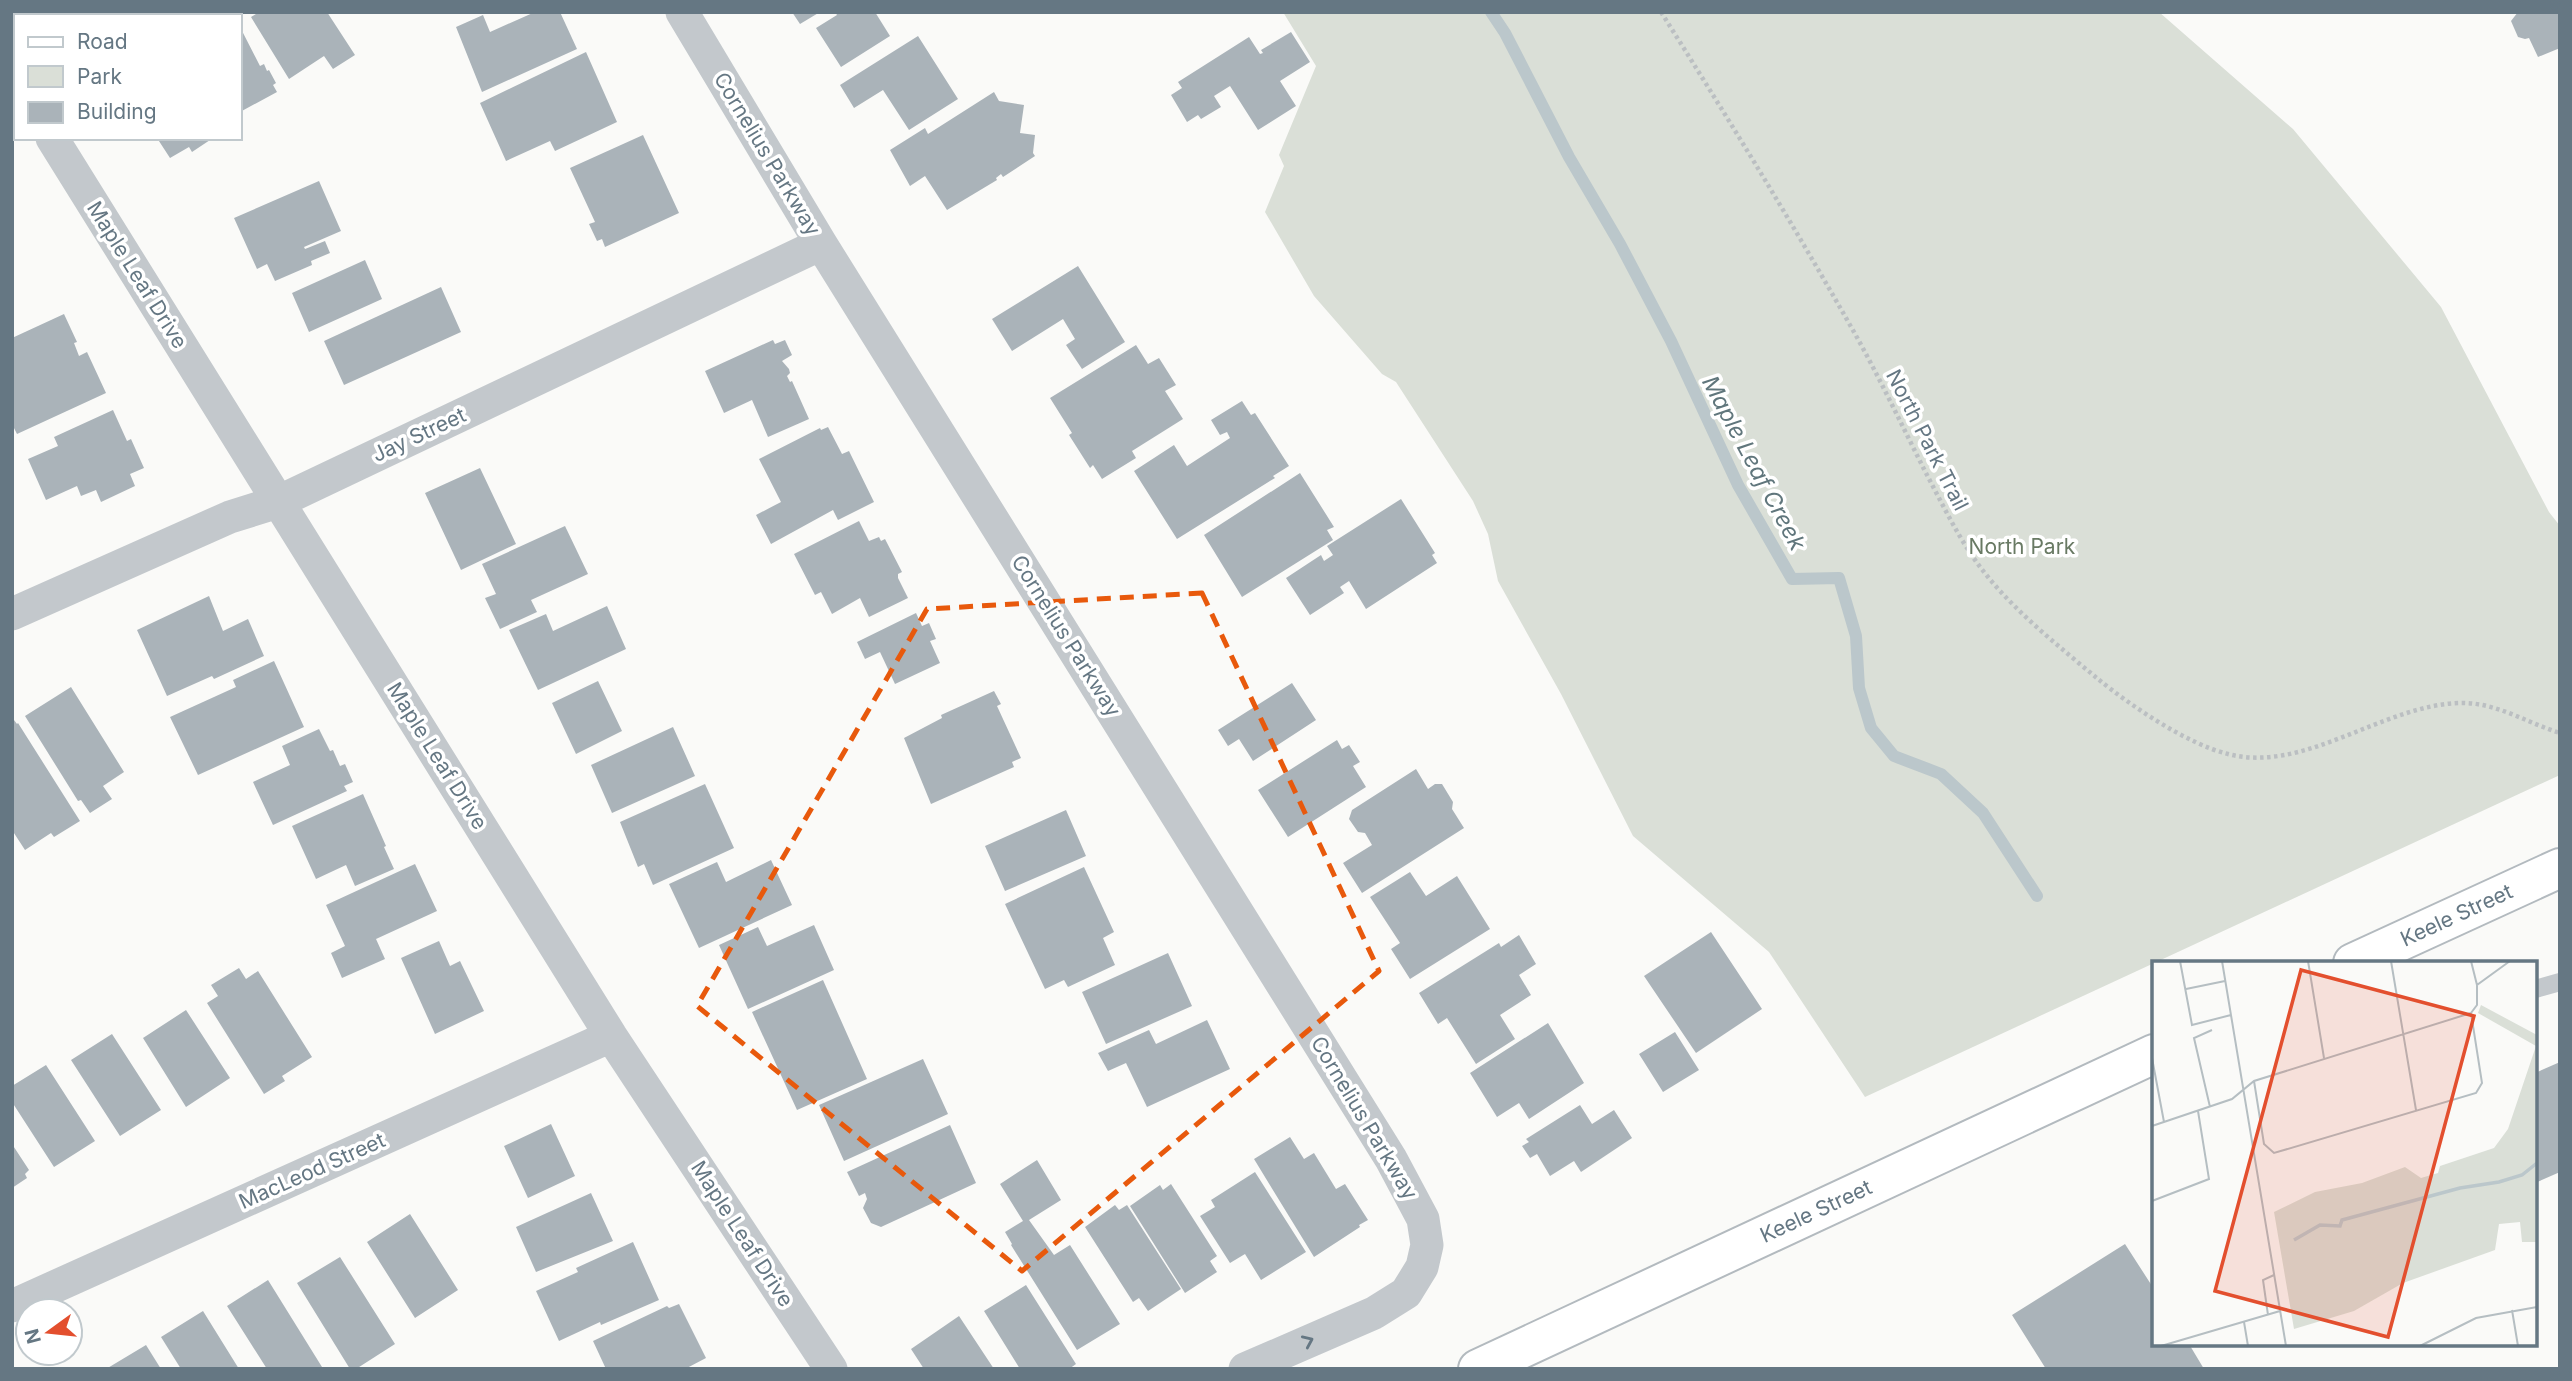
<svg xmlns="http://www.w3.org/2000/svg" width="2572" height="1381" font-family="Inter,sans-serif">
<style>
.green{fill:#dadfd7}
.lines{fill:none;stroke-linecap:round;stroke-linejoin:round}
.stream{stroke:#bbc7cb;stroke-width:12}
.building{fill:#aab3b9}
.secondary-casing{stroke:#b3babf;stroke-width:42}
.path{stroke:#bbbfc2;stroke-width:4.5;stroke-dasharray:3.5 3.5;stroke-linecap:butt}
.service{stroke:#c3c8cc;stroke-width:18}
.minor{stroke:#c3c8cc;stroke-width:33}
.secondary{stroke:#fff;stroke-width:38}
.oneway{stroke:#657783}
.marked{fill:none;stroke:#e8590c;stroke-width:5;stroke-dasharray:14 9;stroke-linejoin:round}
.labels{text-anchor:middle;stroke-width:7;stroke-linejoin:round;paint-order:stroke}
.street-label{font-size:21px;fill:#657783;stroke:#fff}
.park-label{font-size:21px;fill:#697a64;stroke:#fff}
.water-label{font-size:23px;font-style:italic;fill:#60767c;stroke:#fff}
.inset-river{fill:none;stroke:#bbc7cb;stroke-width:3.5}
.inset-road{fill:none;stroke:#b5bec2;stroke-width:2}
.view{fill:#e34f2e;fill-opacity:0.15;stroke:#e34f2e;stroke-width:3.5}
.inset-edge{fill:none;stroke:#657783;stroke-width:3.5}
</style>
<rect width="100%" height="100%" fill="#fafaf8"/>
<path class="green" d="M 1283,12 L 2159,12 L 2293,129 L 2441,307 L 2549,512 L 2560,526 L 2560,775 L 1865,1097 L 1769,952 L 1633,836 L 1561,694 L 1498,581 L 1488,534 L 1473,501 L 1396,382 L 1382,374 L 1314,296 L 1265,212 L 1284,166 L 1279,155 L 1316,66 Z"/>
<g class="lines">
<path class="stream" d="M 1491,12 L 1505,33 L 1569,157 L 1620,244 L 1671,341 L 1738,485 L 1792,579 L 1839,578 L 1856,636 L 1859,688 L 1871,728 L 1894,756 L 1941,774 L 1983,813 L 2037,896"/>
</g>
<path class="building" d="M 259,12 L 327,12 L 355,55 L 333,69 L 324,56 L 289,79 L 251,17 Z
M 535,12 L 560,12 L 577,49 L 482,92 L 456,27 L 483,15 L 490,32 Z
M 792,12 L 820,12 L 800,24 Z
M 835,12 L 875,12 L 890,36 L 841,67 L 816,28 L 837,15 Z
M 2518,12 L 2560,12 L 2560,48 L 2538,57 L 2529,38 L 2525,39 L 2518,37 L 2511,21 Z
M 240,27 L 260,66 L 264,64 L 267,71 L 269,70 L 276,83 L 273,85 L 277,92 L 240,112 Z
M 1291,32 L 1310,62 L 1280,81 L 1296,106 L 1258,130 L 1230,86 L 1214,96 L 1221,107 L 1201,119 L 1198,115 L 1187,122 L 1171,95 L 1182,88 L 1178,82 L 1249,37 L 1260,54 L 1263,53 L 1261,50 Z
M 918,36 L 958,99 L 909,130 L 883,90 L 854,108 L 840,85 Z
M 586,52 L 617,122 L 555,151 L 550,141 L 506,161 L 480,103 Z
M 994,92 L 999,101 L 1024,105 L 1020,133 L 1035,135 L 1033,153 L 1035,156 L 1003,177 L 1001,174 L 996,178 L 997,180 L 947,210 L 925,176 L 910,186 L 890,150 L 925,128 L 928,134 Z
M 643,135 L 679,213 L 605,247 L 602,239 L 597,241 L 589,224 L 595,222 L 570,168 Z
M 157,138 L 213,138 L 192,152 L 189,147 L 170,158 Z
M 319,181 L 341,231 L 304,247 L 305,249 L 325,241 L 330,253 L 311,261 L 312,265 L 275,281 L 267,264 L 257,269 L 234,218 Z
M 365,260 L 382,299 L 309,332 L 292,293 Z
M 1078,266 L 1125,342 L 1082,369 L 1066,345 L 1075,339 L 1063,319 L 1012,351 L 992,319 Z
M 441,287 L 461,332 L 344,385 L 324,341 Z
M 64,314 L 77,342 L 74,343 L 79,356 L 87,352 L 106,393 L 17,434 L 12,424 L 12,338 Z
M 773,340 L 775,344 L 785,340 L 792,355 L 782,361 L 789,369 L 790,373 L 787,376 L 790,382 L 792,381 L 809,419 L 768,437 L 752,400 L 724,413 L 705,371 Z
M 1136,345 L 1148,364 L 1159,358 L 1176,385 L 1165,391 L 1183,419 L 1132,451 L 1136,458 L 1102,479 L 1093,465 L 1090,468 L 1069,435 L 1072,433 L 1050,398 Z
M 1242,401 L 1251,415 L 1255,413 L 1289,466 L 1273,476 L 1275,478 L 1177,539 L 1134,471 L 1174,445 L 1187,466 L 1230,438 L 1227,432 L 1220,435 L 1211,420 Z
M 113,410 L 127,441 L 131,439 L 144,468 L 130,474 L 135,486 L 101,502 L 96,490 L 81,496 L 77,486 L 46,500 L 28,459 L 58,446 L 54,437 Z
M 828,427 L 842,454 L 849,451 L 874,502 L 838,520 L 833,510 L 771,544 L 756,515 L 781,502 L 759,459 L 820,428 L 821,430 Z
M 480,468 L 516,544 L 461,570 L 425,493 Z
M 1300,473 L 1334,527 L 1327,530 L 1333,540 L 1242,597 L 1204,535 Z
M 1401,499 L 1435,553 L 1432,555 L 1437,563 L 1366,609 L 1349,581 L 1340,587 L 1344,593 L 1310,615 L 1286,578 L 1321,555 L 1324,561 L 1333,555 L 1327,546 Z
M 859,521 L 869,541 L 879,537 L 881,541 L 885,539 L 902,572 L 898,574 L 898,578 L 908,598 L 869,617 L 860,598 L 832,614 L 821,592 L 815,595 L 794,554 Z
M 565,526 L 588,574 L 531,600 L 537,612 L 500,629 L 485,598 L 496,594 L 482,564 Z
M 209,596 L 223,631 L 248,619 L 264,656 L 214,679 L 212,676 L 167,696 L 137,630 Z
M 607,606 L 626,649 L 538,690 L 509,630 L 546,614 L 553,631 Z
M 916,613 L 922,626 L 929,623 L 936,639 L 930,641 L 940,663 L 895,684 L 880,652 L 865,659 L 857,642 Z
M 274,661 L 304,727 L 198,775 L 170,717 L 236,687 L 233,680 Z
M 598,681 L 622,731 L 576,754 L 552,703 Z
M 1292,683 L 1316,720 L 1253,761 L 1239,739 L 1228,746 L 1218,730 Z
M 71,687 L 124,772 L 103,786 L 112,799 L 90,813 L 81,800 L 78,801 L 25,716 Z
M 994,691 L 1001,704 L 997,706 L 1021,758 L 1012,762 L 1014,767 L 931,804 L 904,738 L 942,718 L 941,715 Z
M 14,720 L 17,724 L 18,723 L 80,821 L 54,837 L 51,833 L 25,850 L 12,830 L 12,721 Z
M 673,727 L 695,776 L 612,813 L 591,765 Z
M 319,729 L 330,751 L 333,750 L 340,766 L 345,764 L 353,782 L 344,786 L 347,791 L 273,825 L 253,782 L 290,765 L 282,746 Z
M 1337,740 L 1342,749 L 1349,745 L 1360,762 L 1353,766 L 1366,787 L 1288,837 L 1258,790 Z
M 1416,769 L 1428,789 L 1435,784 L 1442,784 L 1453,802 L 1452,809 L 1464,828 L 1362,893 L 1343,863 L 1372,845 L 1365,833 L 1358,832 L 1349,819 L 1352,810 Z
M 705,784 L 734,848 L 653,885 L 644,864 L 638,867 L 620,822 Z
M 363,794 L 386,846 L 384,847 L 394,869 L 355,886 L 346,865 L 316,879 L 292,826 Z
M 1066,810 L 1086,856 L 1005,891 L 985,846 Z
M 771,860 L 792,905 L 699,948 L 669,884 L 717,862 L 726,882 Z
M 415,864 L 437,911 L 376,939 L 385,959 L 342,978 L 331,953 L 345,946 L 326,905 Z
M 1084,867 L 1114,932 L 1103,938 L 1115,965 L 1068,987 L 1064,980 L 1045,989 L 1005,904 Z
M 1410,872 L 1426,896 L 1457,876 L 1490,929 L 1410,979 L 1391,949 L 1400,943 L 1370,897 Z
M 814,925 L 834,970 L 748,1009 L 719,945 L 758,927 L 767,946 Z
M 1711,932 L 1762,1009 L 1696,1053 L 1644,976 Z
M 1519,935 L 1536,964 L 1519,975 L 1531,995 L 1500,1015 L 1515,1039 L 1476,1064 L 1447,1018 L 1438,1024 L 1419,993 L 1499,943 L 1501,947 Z
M 439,941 L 450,966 L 460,961 L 484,1011 L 435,1034 L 401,958 Z
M 1168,953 L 1192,1006 L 1106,1044 L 1082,992 Z
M 239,968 L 246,979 L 258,971 L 312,1057 L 282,1076 L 285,1081 L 264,1094 L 207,1003 L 218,996 L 211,985 Z
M 823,980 L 867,1079 L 797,1110 L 752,1012 Z
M 186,1010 L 230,1078 L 186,1107 L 143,1038 Z
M 1207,1020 L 1230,1069 L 1147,1107 L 1126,1063 L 1108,1071 L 1098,1053 L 1149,1030 L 1156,1044 Z
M 1548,1023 L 1584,1083 L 1529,1119 L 1519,1103 L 1497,1117 L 1470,1073 Z
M 1675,1032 L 1699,1070 L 1663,1092 L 1639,1054 Z
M 112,1034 L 161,1110 L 120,1136 L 71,1060 Z
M 923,1059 L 948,1114 L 844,1161 L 819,1105 Z
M 2560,1062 L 2560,1172 L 2535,1183 L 2535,1073 Z
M 46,1065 L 95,1141 L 54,1167 L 12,1102 L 12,1086 Z
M 1580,1105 L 1592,1124 L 1614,1110 L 1632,1138 L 1581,1172 L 1574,1161 L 1550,1176 L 1537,1154 L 1530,1158 L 1522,1146 L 1529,1142 L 1526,1139 Z
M 551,1124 L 575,1176 L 528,1198 L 504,1146 Z
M 950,1125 L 976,1183 L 881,1227 L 871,1223 L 863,1208 L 867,1199 L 865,1193 L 859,1196 L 847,1172 Z
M 1290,1137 L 1304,1159 L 1314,1153 L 1336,1189 L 1345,1184 L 1368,1220 L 1359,1225 L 1360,1227 L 1314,1257 L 1254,1159 Z
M 12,1144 L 29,1170 L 25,1174 L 27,1178 L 12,1188 Z
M 1037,1160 L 1061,1200 L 1029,1220 L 1054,1255 L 1070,1245 L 1120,1324 L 1077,1350 L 1011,1245 L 1012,1244 L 1005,1232 L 1023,1221 L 1000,1184 Z
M 1255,1172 L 1306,1252 L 1261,1280 L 1245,1254 L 1230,1263 L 1200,1216 L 1215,1207 L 1211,1200 Z
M 1171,1184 L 1217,1256 L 1210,1261 L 1217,1272 L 1185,1293 L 1130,1206 L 1160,1185 L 1163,1190 Z
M 591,1193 L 613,1241 L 536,1272 L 516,1227 Z
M 1115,1205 L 1119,1210 L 1127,1205 L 1181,1289 L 1148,1311 L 1139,1298 L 1133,1302 L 1085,1227 Z
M 410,1214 L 458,1290 L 415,1318 L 367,1242 Z
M 633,1242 L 659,1300 L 601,1325 L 600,1322 L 559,1341 L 536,1291 L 578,1272 L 576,1268 Z
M 2125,1244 L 2154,1289 L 2154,1344 L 2189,1344 L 2204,1369 L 2046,1369 L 2012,1315 Z
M 340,1257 L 395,1344 L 356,1369 L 350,1369 L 297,1283 Z
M 268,1280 L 322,1367 L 318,1369 L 267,1369 L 227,1306 Z
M 1026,1285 L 1076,1364 L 1069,1369 L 1020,1369 L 984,1311 Z
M 679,1304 L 706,1358 L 685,1369 L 606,1369 L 593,1341 L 667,1306 L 669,1308 Z
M 203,1311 L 239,1369 L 181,1369 L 161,1337 Z
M 959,1316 L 994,1369 L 924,1369 L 911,1349 Z
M 146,1345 L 161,1369 L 106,1369 Z"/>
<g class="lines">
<g class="secondary-casing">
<g id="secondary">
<path id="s1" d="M 2353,963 L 2560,868"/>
<path id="s2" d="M 1478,1369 L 2154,1054"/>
</g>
</g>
<path class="path" d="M 1661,12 C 1726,115 1790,219 1850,325 C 1878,374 1902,426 1928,477 C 1946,511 1963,547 1988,577 C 2018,614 2062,649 2098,679 C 2131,706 2187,744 2228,754 C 2305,774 2382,705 2460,703 C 2496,702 2527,723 2560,733"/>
<path class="service" d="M 2535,989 L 2560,982"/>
<path class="minor" d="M 682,12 L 821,244 L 1391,1159 L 1423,1219 L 1427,1245 L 1422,1267 L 1406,1293 L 1374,1313 L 1245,1369
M 12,13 L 15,12
M 12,74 L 16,80
M 52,138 L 611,1036 L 831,1369
M 12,614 L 230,517 L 278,502 L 821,244
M 12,1306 L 611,1036"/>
<use href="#secondary" class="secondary"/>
</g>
<defs><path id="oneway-chevron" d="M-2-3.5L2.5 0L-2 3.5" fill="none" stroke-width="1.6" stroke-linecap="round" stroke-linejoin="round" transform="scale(1.75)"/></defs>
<use class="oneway" href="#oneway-chevron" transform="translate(1308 1341) rotate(-24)"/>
<path class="marked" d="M 1202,593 L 1379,971 L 1022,1271 L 697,1006 L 927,609 Z"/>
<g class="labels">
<g class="street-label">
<text transform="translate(767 154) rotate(59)" y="7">Cornelius Parkway</text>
<text transform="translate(137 275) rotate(58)" y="7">Maple Leaf Drive</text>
<text transform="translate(419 435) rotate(-25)" y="7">Jay Street</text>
<text transform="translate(1927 440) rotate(63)" y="7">North Park Trail</text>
<text transform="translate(1066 636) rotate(58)" y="7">Cornelius Parkway</text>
<text transform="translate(437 756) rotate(58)" y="7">Maple Leaf Drive</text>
<text dy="7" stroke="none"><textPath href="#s1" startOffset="114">Keele Street</textPath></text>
<text transform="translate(1364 1118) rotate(59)" y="7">Cornelius Parkway</text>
<text transform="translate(312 1171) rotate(-24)" y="7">MacLeod Street</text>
<text dy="7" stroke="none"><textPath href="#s2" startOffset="373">Keele Street</textPath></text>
<text transform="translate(742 1234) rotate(57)" y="7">Maple Leaf Drive</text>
</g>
<g class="park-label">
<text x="2022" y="554">North Park</text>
</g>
<g class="water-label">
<text transform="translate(1754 463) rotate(62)" y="8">Maple Leaf Creek</text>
</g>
</g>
<g transform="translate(2152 961)">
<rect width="385" height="385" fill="#fafaf8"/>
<path d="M 329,44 L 385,74 L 385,281 L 370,281 L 368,261 L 347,263 L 343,289 L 251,322 L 202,350 L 142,368 L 122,251 L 163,231 L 210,222 L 253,206 L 269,217 L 286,212 L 288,205 L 342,187 L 356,168 L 384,85 L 326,52 Z" fill="#dadfd7"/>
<path class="inset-river" d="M 142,279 L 168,264 L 188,265 L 190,259 L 308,227 L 347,221 L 370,214 L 385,202"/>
<path class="inset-road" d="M 28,0 L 40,64 L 79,54M 70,0 L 134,385M 156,0 L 172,97M 239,0 L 264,149M 319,0 L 325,24M 34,28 L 73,20M 0,97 L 12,161M 102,120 L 112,183 L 122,192 L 324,132 L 330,122 L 319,52 L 325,44 L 325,24 L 358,0M 58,146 L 42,77 L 60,69M 0,165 L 80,138 L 102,120 L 319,52M 0,240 L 57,218 L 46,150M 360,349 L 366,385M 116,354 L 111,319 L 122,314M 92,361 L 96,385M 9,385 L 128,350M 268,385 L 324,357 L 385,346"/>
<path class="view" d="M 149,9 L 322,55 L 236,376 L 63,330 Z"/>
<rect width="385" height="385" class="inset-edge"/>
</g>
<rect width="2572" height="1381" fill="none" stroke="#657783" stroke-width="28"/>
<rect x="14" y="14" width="228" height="126" fill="#ffffff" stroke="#c1c9cd" stroke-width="2"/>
<rect x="28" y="37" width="35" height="10" fill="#ffffff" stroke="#c1c9cd" stroke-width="2"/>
<text x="77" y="49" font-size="21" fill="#657783">Road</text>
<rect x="28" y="66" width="35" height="21" fill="#dadfd7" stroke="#c1c9cd" stroke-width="2"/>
<text x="77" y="84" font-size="21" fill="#657783">Park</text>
<rect x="28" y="102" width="35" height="21" fill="#aab3b9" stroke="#c1c9cd" stroke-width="2"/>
<text x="77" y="119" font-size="21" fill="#657783">Building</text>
<g transform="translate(49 1332) rotate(255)"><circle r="33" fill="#ffffff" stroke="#c1c9cd" stroke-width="2"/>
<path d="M0-5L12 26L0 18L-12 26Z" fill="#e34f2e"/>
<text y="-10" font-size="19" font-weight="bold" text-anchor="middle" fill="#657783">N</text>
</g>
</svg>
